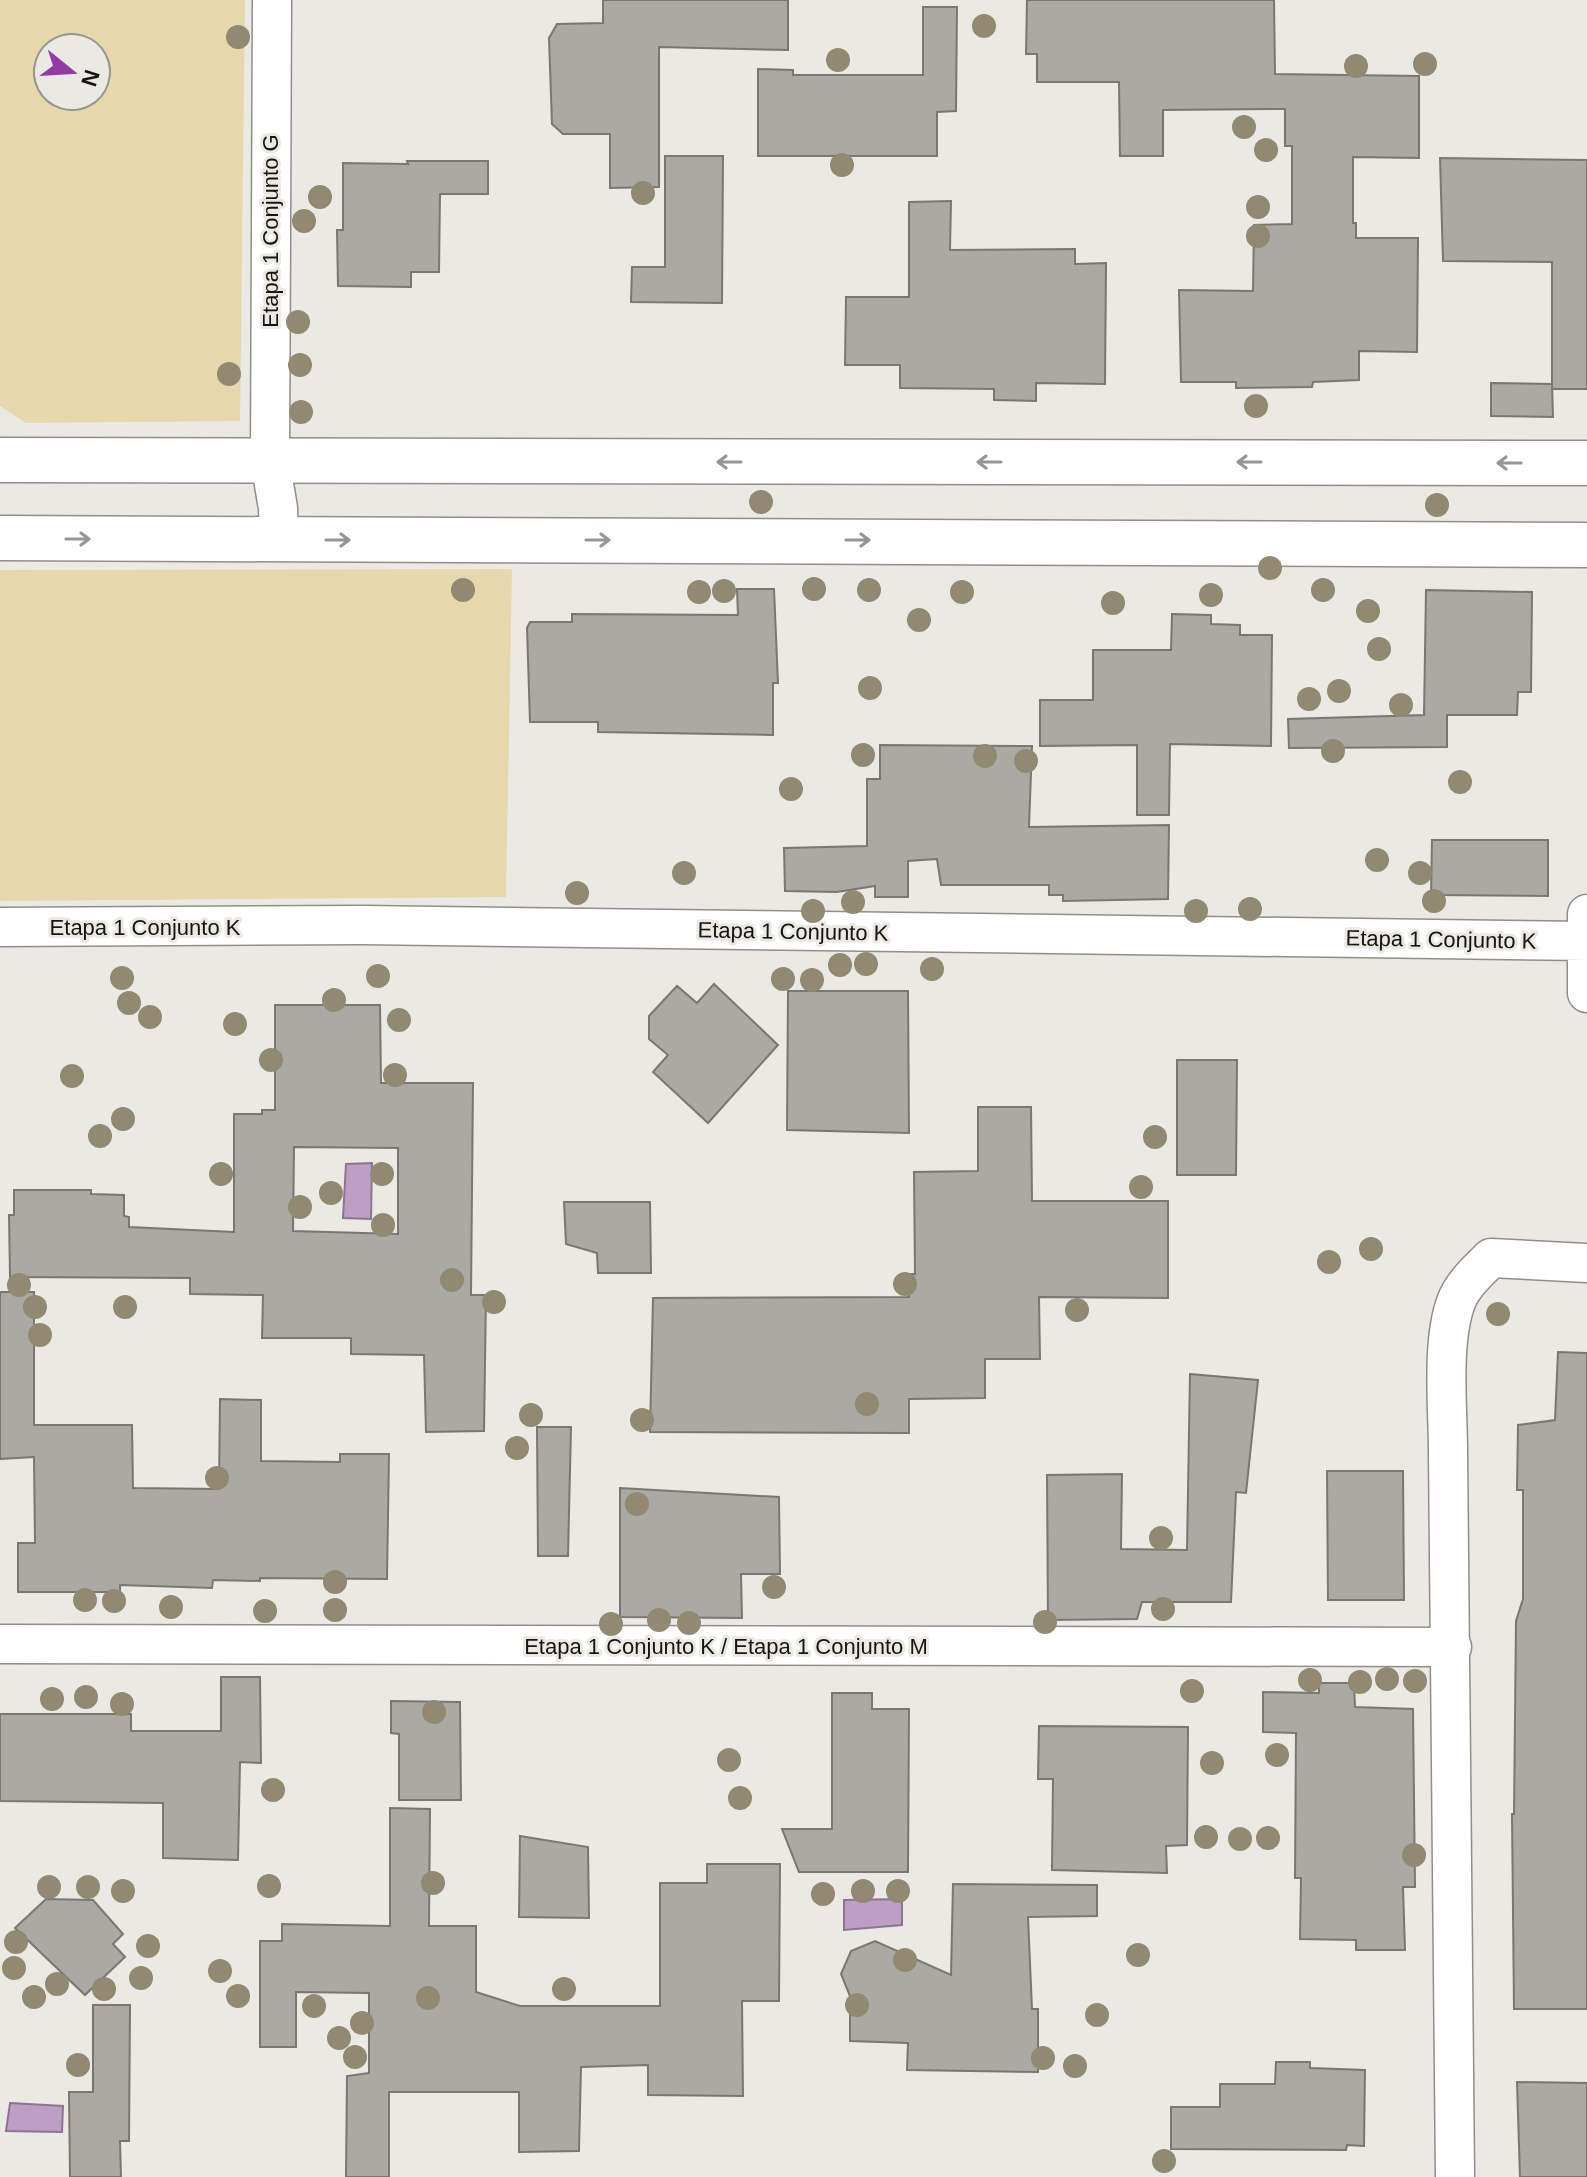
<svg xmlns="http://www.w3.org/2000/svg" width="1587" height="2177" font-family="Arial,sans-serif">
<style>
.green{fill:#e6d7ac;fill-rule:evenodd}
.water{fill:#bf9ec6;stroke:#8c7590;stroke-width:2}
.building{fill:#aba9a3;stroke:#797772;stroke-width:2;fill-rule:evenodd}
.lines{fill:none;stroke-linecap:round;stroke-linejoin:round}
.street-casing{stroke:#918e89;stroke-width:41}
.secondary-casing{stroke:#918e89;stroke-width:47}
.street{stroke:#fff;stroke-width:38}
.secondary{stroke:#fff;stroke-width:44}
.tree{fill:#918971}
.oneway{stroke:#969695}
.labels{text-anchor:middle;stroke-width:6;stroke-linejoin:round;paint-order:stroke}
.street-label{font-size:22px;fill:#161513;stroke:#ebe9e3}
</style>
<rect width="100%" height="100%" fill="#ebe9e3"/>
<path class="green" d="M 0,0 L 245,0 L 240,421 L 26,423 L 0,406 ZM 48,48 L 96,48 L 96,96 L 48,96 Z
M 512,569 L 506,897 L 0,901 L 0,570 Z"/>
<path class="water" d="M 372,1163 L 371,1219 L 343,1218 L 346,1164 Z
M 902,1899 L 902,1925 L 844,1930 L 844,1900 Z
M 10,2103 L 63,2106 L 62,2132 L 6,2131 Z"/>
<path class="building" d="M 603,0 L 788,0 L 788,50 L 659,47 L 659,187 L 610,188 L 610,134 L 563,134 L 552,124 L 549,38 L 557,24 L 603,23 Z
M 1027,0 L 1274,0 L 1275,74 L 1419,76 L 1419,158 L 1353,157 L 1353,223 L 1356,223 L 1356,238 L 1418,238 L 1417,352 L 1359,351 L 1359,380 L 1313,382 L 1312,387 L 1236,388 L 1236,382 L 1181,382 L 1179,290 L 1253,291 L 1254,225 L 1292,224 L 1292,146 L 1285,146 L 1285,109 L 1163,110 L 1163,156 L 1120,156 L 1119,82 L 1037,82 L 1037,54 L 1026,54 Z
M 923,7 L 957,7 L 956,111 L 937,112 L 937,156 L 758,156 L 758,69 L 793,70 L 793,75 L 923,75 Z
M 665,156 L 723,156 L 722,303 L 631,302 L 632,267 L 665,267 Z
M 1440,158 L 1587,160 L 1587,389 L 1552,389 L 1552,262 L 1443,261 Z
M 407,161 L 488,161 L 488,194 L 440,194 L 439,272 L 411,272 L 411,287 L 338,286 L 337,230 L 343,230 L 343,163 L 408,164 Z
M 951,201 L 950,250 L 1075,249 L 1075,264 L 1106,263 L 1105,384 L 1036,383 L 1036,401 L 994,400 L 994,389 L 900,388 L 900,365 L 845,365 L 846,297 L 909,297 L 909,202 Z
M 1491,383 L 1552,384 L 1553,417 L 1491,416 Z
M 737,589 L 774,589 L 778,683 L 773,683 L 773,735 L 598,732 L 598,722 L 530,722 L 527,628 L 530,622 L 572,622 L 572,614 L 738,615 Z
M 1426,590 L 1532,592 L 1531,692 L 1518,692 L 1517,715 L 1447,715 L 1447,747 L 1289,748 L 1288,719 L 1424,715 Z
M 1172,614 L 1211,615 L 1211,624 L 1240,625 L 1240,635 L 1272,635 L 1271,746 L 1170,744 L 1169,815 L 1137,815 L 1137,745 L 1040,746 L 1040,700 L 1093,700 L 1093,650 L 1171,650 Z
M 880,745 L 1032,746 L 1029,827 L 1169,825 L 1168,899 L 1063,901 L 1063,895 L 1049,895 L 1049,885 L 941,885 L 937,859 L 908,861 L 908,897 L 875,897 L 875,886 L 837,892 L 785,891 L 784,848 L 867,846 L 867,779 L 880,779 Z
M 1432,840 L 1548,840 L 1548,896 L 1431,895 Z
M 714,984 L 778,1045 L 708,1123 L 653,1072 L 668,1055 L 649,1039 L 649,1016 L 677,986 L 697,1003 Z
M 788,991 L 908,991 L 909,1133 L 787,1130 Z
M 275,1005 L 380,1005 L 381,1083 L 473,1083 L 471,1295 L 486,1295 L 484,1431 L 426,1432 L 424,1355 L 351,1354 L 351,1338 L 262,1338 L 263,1295 L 190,1294 L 190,1278 L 10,1277 L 9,1215 L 14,1215 L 14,1190 L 91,1190 L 91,1194 L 124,1195 L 124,1216 L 129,1217 L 129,1227 L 234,1232 L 234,1114 L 262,1114 L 262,1110 L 275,1110 ZM 294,1147 L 398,1148 L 398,1234 L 293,1231 Z
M 1177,1060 L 1237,1060 L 1236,1175 L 1177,1175 Z
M 978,1107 L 1031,1107 L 1032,1201 L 1168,1201 L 1168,1298 L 1039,1297 L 1040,1359 L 985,1359 L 985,1398 L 909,1399 L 909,1433 L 650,1432 L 653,1298 L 909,1297 L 909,1274 L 915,1274 L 914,1172 L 978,1171 Z
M 564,1202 L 650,1202 L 651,1273 L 598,1273 L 597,1253 L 566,1244 Z
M 0,1292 L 34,1292 L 34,1425 L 132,1425 L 133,1488 L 219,1489 L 220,1399 L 261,1400 L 261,1461 L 340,1462 L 340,1454 L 389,1454 L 387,1579 L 260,1578 L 260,1581 L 213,1580 L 212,1588 L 120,1585 L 120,1592 L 18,1592 L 18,1543 L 35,1543 L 34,1457 L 0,1459 Z
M 1558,1352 L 1587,1353 L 1587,2009 L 1514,2009 L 1512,1814 L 1514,1814 L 1516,1621 L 1523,1599 L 1523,1490 L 1517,1490 L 1518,1425 L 1555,1420 Z
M 1190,1374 L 1258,1380 L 1246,1493 L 1236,1492 L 1231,1602 L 1142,1602 L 1137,1619 L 1048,1620 L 1047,1475 L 1122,1474 L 1121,1549 L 1187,1550 Z
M 537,1427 L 571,1427 L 568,1556 L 538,1556 Z
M 1327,1471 L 1403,1471 L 1404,1600 L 1328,1600 Z
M 620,1488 L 779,1497 L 780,1574 L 741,1574 L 742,1618 L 620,1617 Z
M 221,1677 L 260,1677 L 261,1763 L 240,1762 L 238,1860 L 163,1858 L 163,1803 L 0,1801 L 0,1714 L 131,1714 L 131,1731 L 221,1731 Z
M 1319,1683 L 1354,1683 L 1355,1707 L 1413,1709 L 1415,1887 L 1403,1887 L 1405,1950 L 1356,1950 L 1356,1940 L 1300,1939 L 1301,1878 L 1295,1878 L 1296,1733 L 1263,1732 L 1263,1692 L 1319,1693 Z
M 832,1693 L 872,1693 L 872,1709 L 909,1709 L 908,1872 L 799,1872 L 782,1829 L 832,1829 Z
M 391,1701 L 460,1702 L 461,1800 L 399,1800 L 399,1734 L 391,1733 Z
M 1039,1726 L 1188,1727 L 1187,1845 L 1166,1846 L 1167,1873 L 1052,1870 L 1053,1779 L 1038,1779 Z
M 390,1808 L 430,1809 L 429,1926 L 476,1926 L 476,1992 L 520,2006 L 660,2006 L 660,1883 L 707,1883 L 707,1864 L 780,1864 L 779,2001 L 742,2001 L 743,2096 L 648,2095 L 648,2065 L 581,2067 L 579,2151 L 519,2152 L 519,2092 L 389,2092 L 389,2177 L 346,2177 L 347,2076 L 369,2073 L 369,1993 L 296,1992 L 296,2047 L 260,2047 L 260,1941 L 282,1941 L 282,1924 L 390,1926 Z
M 520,1836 L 588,1847 L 589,1918 L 519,1917 Z
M 953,1884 L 1097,1885 L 1097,1916 L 1028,1917 L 1032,2009 L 1038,2009 L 1038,2072 L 907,2070 L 908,2043 L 850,2041 L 850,1996 L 841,1974 L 851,1951 L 875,1941 L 951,1975 Z
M 46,1899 L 93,1900 L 123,1934 L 113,1944 L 125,1957 L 85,1995 L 15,1928 Z
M 93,2005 L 130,2005 L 129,2141 L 120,2141 L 121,2177 L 70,2177 L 69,2092 L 93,2092 Z
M 1276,2062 L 1310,2062 L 1310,2068 L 1365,2070 L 1364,2146 L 1347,2145 L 1346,2150 L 1171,2149 L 1171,2107 L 1220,2107 L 1220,2084 L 1275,2084 Z
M 1517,2082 L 1587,2083 L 1587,2177 L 1520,2177 Z"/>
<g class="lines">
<g class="street-casing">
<path id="street" d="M 272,0 L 270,461 L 278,508 L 279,540
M 1587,914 L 1587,993
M 0,927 L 363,925 L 1586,941
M 0,1644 L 1452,1647
M 1455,2177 L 1448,1452 C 1448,1408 1441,1343 1456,1302 C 1463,1284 1478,1271 1491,1258 L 1587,1263"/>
</g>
<g class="secondary-casing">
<path id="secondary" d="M 0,460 L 1587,463
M 0,538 L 1587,545"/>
</g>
<use href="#street" class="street"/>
<use href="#secondary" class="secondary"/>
</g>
<g class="tree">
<circle cx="984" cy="26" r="12"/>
<circle cx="238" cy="37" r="12"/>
<circle cx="838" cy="60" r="12"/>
<circle cx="1425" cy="64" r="12"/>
<circle cx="1356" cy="66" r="12"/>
<circle cx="1244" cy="127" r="12"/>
<circle cx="1266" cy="150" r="12"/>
<circle cx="842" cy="165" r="12"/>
<circle cx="643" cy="193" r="12"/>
<circle cx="320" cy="197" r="12"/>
<circle cx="1258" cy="207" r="12"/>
<circle cx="304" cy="221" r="12"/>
<circle cx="1258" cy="236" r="12"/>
<circle cx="298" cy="322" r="12"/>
<circle cx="300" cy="365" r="12"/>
<circle cx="229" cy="374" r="12"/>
<circle cx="1256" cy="406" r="12"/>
<circle cx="301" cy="412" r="12"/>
<circle cx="761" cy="502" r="12"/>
<circle cx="1437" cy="505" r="12"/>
<circle cx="1270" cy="568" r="12"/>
<circle cx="814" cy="589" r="12"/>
<circle cx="463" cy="590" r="12"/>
<circle cx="869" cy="590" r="12"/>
<circle cx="1323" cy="590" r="12"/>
<circle cx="724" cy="591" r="12"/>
<circle cx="699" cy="592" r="12"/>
<circle cx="962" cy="592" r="12"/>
<circle cx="1211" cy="595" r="12"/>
<circle cx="1113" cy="603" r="12"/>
<circle cx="1368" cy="611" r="12"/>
<circle cx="919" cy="620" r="12"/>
<circle cx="1379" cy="649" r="12"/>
<circle cx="870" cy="688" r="12"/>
<circle cx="1339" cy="691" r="12"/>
<circle cx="1309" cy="699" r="12"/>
<circle cx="1401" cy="705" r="12"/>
<circle cx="1333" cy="751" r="12"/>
<circle cx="863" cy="755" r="12"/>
<circle cx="985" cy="756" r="12"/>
<circle cx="1026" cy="761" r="12"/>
<circle cx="1460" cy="782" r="12"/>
<circle cx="791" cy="789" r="12"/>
<circle cx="1377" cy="860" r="12"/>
<circle cx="684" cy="873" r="12"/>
<circle cx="1420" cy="873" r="12"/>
<circle cx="577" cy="893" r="12"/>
<circle cx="1434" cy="901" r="12"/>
<circle cx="853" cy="902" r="12"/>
<circle cx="1250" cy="909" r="12"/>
<circle cx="813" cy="911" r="12"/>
<circle cx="1196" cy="911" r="12"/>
<circle cx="866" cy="964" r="12"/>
<circle cx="840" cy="965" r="12"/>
<circle cx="932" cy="969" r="12"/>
<circle cx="378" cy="976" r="12"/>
<circle cx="122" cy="978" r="12"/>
<circle cx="783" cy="979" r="12"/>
<circle cx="812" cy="980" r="12"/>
<circle cx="334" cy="1000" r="12"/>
<circle cx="129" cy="1003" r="12"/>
<circle cx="150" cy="1017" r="12"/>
<circle cx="399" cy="1020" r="12"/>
<circle cx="235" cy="1024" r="12"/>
<circle cx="271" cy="1060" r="12"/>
<circle cx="395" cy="1075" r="12"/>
<circle cx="72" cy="1076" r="12"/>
<circle cx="123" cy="1119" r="12"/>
<circle cx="100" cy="1136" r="12"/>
<circle cx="1155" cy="1137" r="12"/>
<circle cx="221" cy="1174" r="12"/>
<circle cx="382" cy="1174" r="12"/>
<circle cx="1141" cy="1187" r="12"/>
<circle cx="331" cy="1193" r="12"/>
<circle cx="300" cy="1207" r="12"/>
<circle cx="383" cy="1225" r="12"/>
<circle cx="1371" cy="1249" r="12"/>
<circle cx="1329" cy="1262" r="12"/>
<circle cx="452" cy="1280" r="12"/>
<circle cx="905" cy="1284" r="12"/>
<circle cx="19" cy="1285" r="12"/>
<circle cx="494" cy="1302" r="12"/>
<circle cx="35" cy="1307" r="12"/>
<circle cx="125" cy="1307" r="12"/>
<circle cx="1077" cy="1310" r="12"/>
<circle cx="1498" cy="1314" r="12"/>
<circle cx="40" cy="1335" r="12"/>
<circle cx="867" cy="1404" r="12"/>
<circle cx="531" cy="1415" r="12"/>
<circle cx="642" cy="1420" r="12"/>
<circle cx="517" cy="1448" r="12"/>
<circle cx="217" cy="1478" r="12"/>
<circle cx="637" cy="1504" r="12"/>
<circle cx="1161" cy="1538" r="12"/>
<circle cx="335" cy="1582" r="12"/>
<circle cx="774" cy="1587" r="12"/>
<circle cx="85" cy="1600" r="12"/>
<circle cx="114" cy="1601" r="12"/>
<circle cx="171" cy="1607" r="12"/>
<circle cx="1163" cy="1609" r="12"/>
<circle cx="335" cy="1610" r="12"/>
<circle cx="265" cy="1611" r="12"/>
<circle cx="659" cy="1620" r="12"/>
<circle cx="1045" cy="1622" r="12"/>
<circle cx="689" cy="1623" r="12"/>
<circle cx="611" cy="1624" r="12"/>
<circle cx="1387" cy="1679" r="12"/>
<circle cx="1310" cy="1680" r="12"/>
<circle cx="1415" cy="1681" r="12"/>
<circle cx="1360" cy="1682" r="12"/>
<circle cx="1192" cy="1691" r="12"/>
<circle cx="86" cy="1697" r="12"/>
<circle cx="52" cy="1699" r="12"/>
<circle cx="122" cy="1704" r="12"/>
<circle cx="434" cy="1712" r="12"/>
<circle cx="1277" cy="1755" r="12"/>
<circle cx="729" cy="1760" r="12"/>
<circle cx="1212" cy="1763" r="12"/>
<circle cx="273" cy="1790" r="12"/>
<circle cx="740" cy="1798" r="12"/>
<circle cx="1206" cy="1837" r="12"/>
<circle cx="1268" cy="1838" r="12"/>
<circle cx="1240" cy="1839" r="12"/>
<circle cx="1414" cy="1855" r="12"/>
<circle cx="433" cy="1883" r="12"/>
<circle cx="269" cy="1886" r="12"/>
<circle cx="49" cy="1887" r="12"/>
<circle cx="88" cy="1887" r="12"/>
<circle cx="123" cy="1891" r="12"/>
<circle cx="863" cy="1891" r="12"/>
<circle cx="898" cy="1891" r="12"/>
<circle cx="823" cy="1894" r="12"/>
<circle cx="16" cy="1942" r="12"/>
<circle cx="148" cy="1946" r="12"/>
<circle cx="1138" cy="1955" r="12"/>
<circle cx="905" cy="1960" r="12"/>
<circle cx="14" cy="1968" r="12"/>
<circle cx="220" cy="1971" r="12"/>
<circle cx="141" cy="1978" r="12"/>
<circle cx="57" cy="1984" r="12"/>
<circle cx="104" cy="1989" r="12"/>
<circle cx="564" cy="1989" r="12"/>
<circle cx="238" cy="1996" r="12"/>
<circle cx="34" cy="1997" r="12"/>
<circle cx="428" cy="1998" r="12"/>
<circle cx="857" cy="2005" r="12"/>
<circle cx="314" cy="2006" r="12"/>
<circle cx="1097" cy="2015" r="12"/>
<circle cx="362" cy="2023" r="12"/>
<circle cx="339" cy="2038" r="12"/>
<circle cx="355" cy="2057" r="12"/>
<circle cx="1043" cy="2058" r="12"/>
<circle cx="78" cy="2065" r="12"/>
<circle cx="1075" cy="2066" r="12"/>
<circle cx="1164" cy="2161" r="12"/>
</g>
<defs><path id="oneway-shaft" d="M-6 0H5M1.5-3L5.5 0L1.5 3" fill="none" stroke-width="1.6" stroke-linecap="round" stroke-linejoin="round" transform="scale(2)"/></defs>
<g class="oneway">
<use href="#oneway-shaft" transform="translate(729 462) rotate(-180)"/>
<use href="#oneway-shaft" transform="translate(989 462) rotate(-180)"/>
<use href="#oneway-shaft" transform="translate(1249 462) rotate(-180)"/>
<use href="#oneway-shaft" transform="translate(1509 463) rotate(-180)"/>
<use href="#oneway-shaft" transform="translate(78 539)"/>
<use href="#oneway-shaft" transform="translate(338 540)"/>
<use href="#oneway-shaft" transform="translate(598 540)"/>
<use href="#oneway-shaft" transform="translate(858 540)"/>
</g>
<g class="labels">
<g class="street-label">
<text transform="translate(270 231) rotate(-90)" y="8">Etapa 1 Conjunto G</text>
<text x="145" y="935">Etapa 1 Conjunto K</text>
<text transform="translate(793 931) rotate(1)" y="8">Etapa 1 Conjunto K</text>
<text transform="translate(1441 939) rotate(1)" y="8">Etapa 1 Conjunto K</text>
<text x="726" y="1654">Etapa 1 Conjunto K / Etapa 1 Conjunto M</text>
</g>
</g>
<g transform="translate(72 72) rotate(108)"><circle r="38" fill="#ebe9e3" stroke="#969490" stroke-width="2"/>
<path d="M0-6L14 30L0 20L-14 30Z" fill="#943aa6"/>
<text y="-12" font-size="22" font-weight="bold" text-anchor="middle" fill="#161513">N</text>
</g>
</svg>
